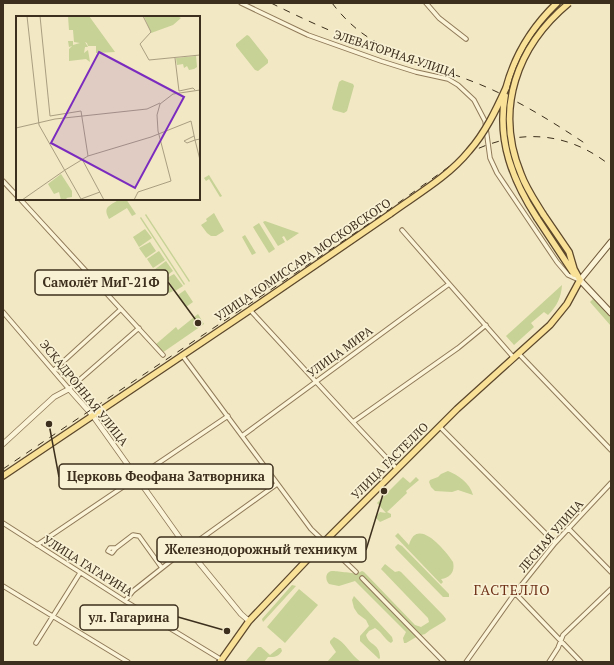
<svg xmlns="http://www.w3.org/2000/svg" width="614" height="665" font-family="'PT Serif',serif">
<style>
.green{fill:#c6d296}
.lines{fill:none;stroke-linecap:round;stroke-linejoin:round}
.minor-casing{stroke:#8f7958;stroke-width:5.5}
.tertiary-casing{stroke:#8f7958;stroke-width:6}
.secondary-casing{stroke:#715a3b;stroke-width:7}
.primary-casing{stroke:#5c472c;stroke-width:8}
.minor{stroke:#fcf4d8;stroke-width:3.5}
.tertiary{stroke:#fcf4d8;stroke-width:4.5}
.secondary{stroke:#fcf4d8;stroke-width:5}
.primary{stroke:#f9e298;stroke-width:5.5}
.rail{stroke:#3d2f1d;stroke-width:1;stroke-dasharray:7 7;stroke-linecap:butt}
.primary-bridge-casing{stroke:#5c472c;stroke-width:8;stroke-linecap:butt}
.primary-bridge{stroke:#f9e298;stroke-width:5.5}
.labels{text-anchor:middle;stroke-width:3.5;stroke-linejoin:round;paint-order:stroke}
.street-label{font-size:12px;fill:#3d2f1d;stroke:#f9f1d4}
.quarter-label{font-size:14px;letter-spacing:1px;fill:#6e3118;stroke:#f9f1d4}
.inset-road{fill:none;stroke:#aa9e81;stroke-width:1}
.view{fill:#7b2cbf;fill-opacity:0.15;stroke:#7b2cbf;stroke-width:2}
.inset-edge{fill:none;stroke:#3d2f1d;stroke-width:2}
.leader{fill:none;stroke:#3d2f1d;stroke-width:1.5}
.callout-dot{fill:#3d2f1d;stroke:#f9f1d4;stroke-width:1.5}
.callout{fill:#f9f1d4;stroke:#3d2f1d;stroke-width:1.5}
.callout-label{font-size:13px;text-anchor:middle;font-weight:bold;fill:#3d2f1d}
</style>
<rect width="100%" height="100%" fill="#f2e8c3"/>
<path class="green" d="M 247,35 L 249,36 L 268,60 L 268,63 L 258,71 L 255,70 L 236,46 L 236,44 Z
M 342,80 L 353,84 L 354,86 L 347,111 L 344,113 L 333,110 L 332,108 L 339,82 Z
M 209,175 L 222,196 L 220,197 L 209,179 L 206,181 L 204,178 Z
M 120,199 L 126,199 L 136,214 L 132,216 L 127,208 L 109,219 C 102,206 110,206 120,199 Z
M 214,213 L 224,231 L 216,236 L 211,236 L 207,233 L 201,225 L 207,221 L 206,219 Z
M 146,214 L 190,281 L 189,282 L 145,215 Z
M 141,217 L 185,284 L 184,285 L 140,218 Z
M 265,221 L 299,233 L 287,241 L 284,236 L 282,237 L 285,242 L 278,246 L 263,222 Z
M 259,223 L 275,249 L 269,253 L 253,227 Z
M 145,229 L 152,238 L 139,247 L 133,237 Z
M 245,235 L 256,253 L 252,255 L 242,237 Z
M 150,242 L 156,251 L 146,258 L 139,248 Z
M 159,251 L 165,260 L 153,268 L 147,259 Z
M 166,261 L 173,271 L 161,280 L 154,270 Z
M 174,274 L 183,286 L 175,291 L 167,278 Z
M 165,280 L 173,291 L 169,293 L 161,283 Z
M 562,285 C 561,298 557,306 548,315 L 544,312 L 531,323 L 534,327 L 514,345 L 506,336 Z
M 185,290 L 193,302 L 186,307 L 178,295 Z
M 593,299 L 611,318 L 611,326 L 590,302 Z
M 198,314 L 204,324 L 162,353 L 155,345 L 176,327 L 178,330 Z
M 448,471 C 458,475 470,483 473,495 L 458,490 L 452,492 L 435,491 L 431,487 L 429,482 L 430,480 L 438,477 L 441,474 Z
M 403,477 L 410,483 L 416,477 L 419,480 L 406,491 L 407,493 L 387,512 L 391,514 L 391,517 L 380,522 L 375,517 L 380,512 L 386,513 L 377,503 Z
M 398,533 L 409,545 C 417,516 445,550 453,562 C 455,571 451,578 441,579 L 443,582 L 441,584 L 395,536 Z
M 398,544 L 402,546 L 449,594 L 449,597 L 443,597 L 396,549 L 395,547 Z
M 385,564 L 395,572 L 399,571 L 401,572 L 443,615 L 446,619 L 445,621 L 430,630 L 425,634 L 418,636 L 406,643 L 404,643 L 403,638 L 406,632 L 355,581 L 339,586 L 329,584 C 325,580 325,572 332,571 C 336,571 353,573 356,574 L 362,571 L 364,572 L 415,625 L 421,627 L 429,622 L 428,618 L 381,569 Z
M 292,585 L 296,586 L 263,622 L 262,619 Z
M 299,589 L 318,605 L 285,643 L 267,627 Z
M 354,596 L 392,637 L 393,641 L 391,643 C 385,640 382,632 375,628 L 369,631 L 366,635 C 369,646 380,643 380,658 L 379,659 L 360,641 L 360,636 L 369,626 L 366,620 L 358,614 L 354,608 L 352,600 Z
M 334,637 C 346,642 350,655 361,662 L 327,662 L 336,652 L 330,643 L 330,641 Z
M 258,647 L 261,647 L 270,655 L 279,648 L 281,648 L 282,651 C 278,657 275,657 268,657 L 264,662 L 260,661 L 245,662 Z"/>
<g class="lines">
<g class="minor-casing">
<path id="minor" d="M 241,3 L 308,35 L 381,61 L 416,72 L 448,79 L 458,85 L 474,100 L 485,121 L 490,158 L 497,173 L 557,262 L 568,275 L 579,280
M 426,3 L 439,18 L 466,39
M 3,181 L 17,196
M 20,199 L 163,355
M 402,230 L 514,358
M 250,310 L 353,422 L 397,469
M 3,312 L 69,389 L 139,328
M 519,354 L 611,450
M 182,355 L 311,529 L 356,572
M 54,370 L 121,309
M 353,422 L 458,348 L 486,325
M 440,427 L 555,543
M 242,436 L 449,284
M 3,523 L 125,601 L 222,660
M 568,528 L 611,572
M 37,545 L 228,416
M 116,548 L 112,553 L 108,551 L 110,548 L 116,548 L 133,535 L 139,536 L 162,568
M 362,578 L 444,662
M 3,586 L 128,662
M 515,593 L 581,662
M 125,601 L 133,591 L 181,553 L 277,484
M 36,643 L 80,573
M 466,662 L 515,593 L 555,543 L 611,483
M 549,662 L 558,648 L 563,635 L 611,589"/>
</g>
<g class="tertiary-casing">
<path id="tertiary" d="M 3,444 L 54,397 L 69,389 L 93,416 L 187,548 L 241,614 L 249,621"/>
</g>
<g class="secondary-casing">
<path id="secondary" d="M 611,242 L 580,280 L 611,313"/>
</g>
<g class="primary-casing">
<path id="primary" d="M 506,88 C 515,54 532,27 557,3
M 543,214 L 569,252 L 574,269 L 580,280
M 537,218 L 574,274
M 3,476 L 250,310 L 390,214
M 220,662 L 249,621 L 324,542 L 457,409 L 550,325 L 567,304 L 580,280"/>
</g>
<use href="#minor" class="minor"/>
<use href="#tertiary" class="tertiary"/>
<use href="#secondary" class="secondary"/>
<use href="#primary" class="primary"/>
<path class="rail" d="M 271,3 C 311,23 352,41 394,55 C 418,64 443,70 466,79 C 510,95 550,120 589,146
M 332,3 C 348,24 369,42 395,50
M 3,469 C 121,389 240,311 358,231 C 382,215 405,198 429,181 C 448,168 467,151 490,144 C 534,129 575,137 611,166"/>
<g class="primary-bridge-casing">
<path id="primary-bridge" d="M 505,96 C 497,141 513,181 537,218
M 390,214 C 416,195 448,177 469,151 C 485,133 496,110 506,88
M 543,214 C 535,201 526,188 521,174 C 494,109 517,46 569,3"/>
</g>
<use href="#primary-bridge" class="primary-bridge"/>
</g>
<g class="labels">
<g class="street-label">
<text transform="translate(395 54) rotate(18)" y="4">ЭЛЕВАТОРНАЯ УЛИЦА</text>
<text transform="translate(303 260) rotate(-34)" y="4">УЛИЦА КОМИССАРА МОСКОВСКОГО</text>
<text transform="translate(340 352) rotate(-36)" y="4">УЛИЦА МИРА</text>
<text transform="translate(84 393) rotate(51)" y="4">ЭСКАДРОННАЯ УЛИЦА</text>
<text transform="translate(390 461) rotate(-45)" y="4">УЛИЦА ГАСТЕЛЛО</text>
<text transform="translate(551 536) rotate(-49)" y="4">ЛЕСНАЯ УЛИЦА</text>
<text transform="translate(88 566) rotate(32)" y="4">УЛИЦА ГАГАРИНА</text>
</g>
<g class="quarter-label">
<text x="512" y="595">ГАСТЕЛЛО</text>
</g>
</g>
<g transform="translate(16 16)">
<rect width="184" height="184" fill="#f2e8c3"/>
<path d="M 52,0 L 73,0 L 99,36 L 80,37 L 80,30 L 72,30 L 71,27 L 69,26 L 72,31 L 69,31 L 68,37 L 72,34 L 74,46 L 70,43 L 53,45 L 53,33 L 56,30 L 53,31 L 52,25 L 57,25 L 57,29 L 64,27 L 58,26 L 57,14 L 53,14 ZM 128,0 L 161,0 L 165,2 L 157,9 L 135,17 ZM 180,40 L 181,51 L 178,53 L 173,54 L 171,50 L 168,52 L 167,48 L 161,49 L 160,42 ZM 45,158 L 56,175 L 56,181 L 50,182 L 52,184 L 45,184 L 43,176 L 38,178 L 32,168 Z" fill="#c6d296"/>
<path class="inset-road" d="M 11,0 L 23,109 L 65,183 L 84,176M 24,0 L 34,100 L 65,95 L 72,140M 127,0 L 135,16 L 124,28 L 133,44 L 184,39M 159,42 L 163,75 L 177,72 L 179,74M 0,112 L 39,103 L 131,93 L 144,87M 178,120 L 168,125 L 171,127 L 179,124 L 184,144M 66,143 L 88,184M 49,154 L 72,140 L 135,121 L 175,105 L 179,124 L 184,123M 6,184 L 49,154M 118,184 L 122,176 L 155,165 L 142,115 L 141,99 L 144,88 L 157,78 L 184,74"/>
<path class="view" d="M 83,36 L 168,81 L 119,172 L 35,127 Z"/>
<rect width="184" height="184" class="inset-edge"/>
</g>
<path class="leader" d="M198 323L168 282M49 424L59 477M384 491L366 550M227 631L178 617"/>
<g class="callout-dot">
<circle cx="198" cy="323" r="4"/>
<circle cx="49" cy="424" r="4"/>
<circle cx="384" cy="491" r="4"/>
<circle cx="227" cy="631" r="4"/>
</g>
<g class="callout">
<rect x="35" y="270" width="133" height="25" rx="4"/>
<rect x="59" y="464" width="214" height="25" rx="4"/>
<rect x="157" y="537" width="209" height="25" rx="4"/>
<rect x="80" y="605" width="98" height="25" rx="4"/>
</g>
<g class="callout-label">
<text x="101" y="287">Самолёт МиГ-21Ф</text>
<text x="166" y="481">Церковь Феофана Затворника</text>
<text x="261" y="554">Железнодорожный техникум</text>
<text x="129" y="622">ул. Гагарина</text>
</g>
<rect width="614" height="665" fill="none" stroke="#3d2f1d" stroke-width="8"/>
</svg>
